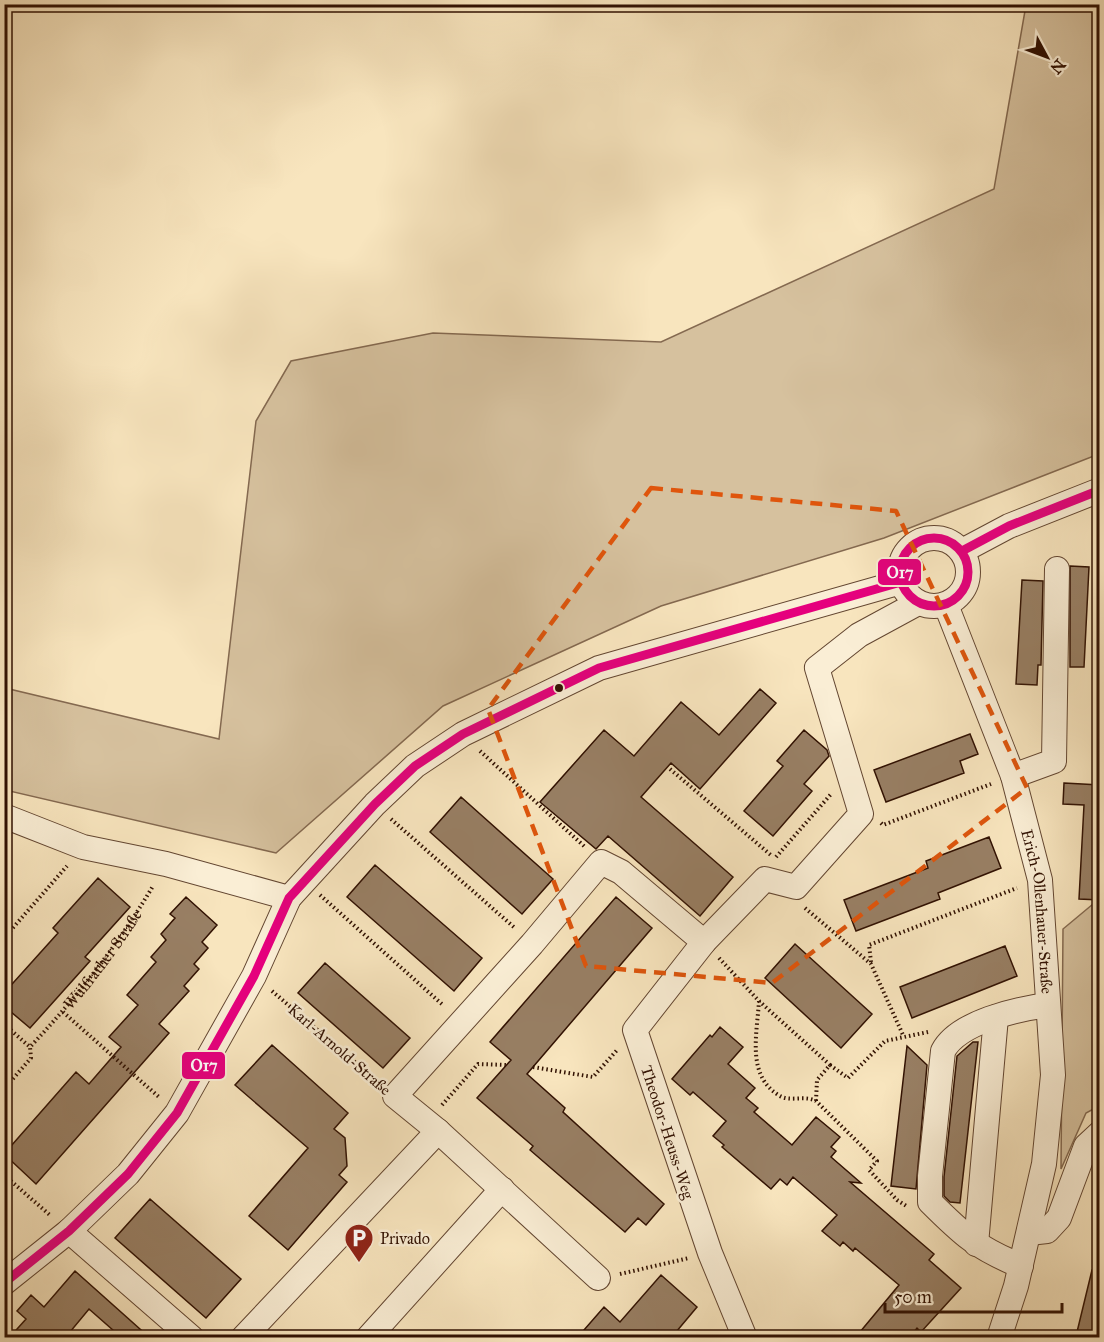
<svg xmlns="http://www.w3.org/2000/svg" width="1104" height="1342" font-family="'IM FELL Great Primer',serif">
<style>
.green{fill:#d6c19e;stroke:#846950;stroke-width:1.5}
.building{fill:#987f64;stroke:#311102;stroke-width:1.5}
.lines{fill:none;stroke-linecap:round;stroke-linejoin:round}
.minor-casing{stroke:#634631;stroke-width:26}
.path{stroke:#311102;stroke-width:4;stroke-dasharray:1.5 3;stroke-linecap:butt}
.minor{stroke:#faeed5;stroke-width:24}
.bus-1-casing{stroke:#faeed5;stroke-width:14}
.bus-1{stroke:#e5007d;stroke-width:9}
.marked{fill:none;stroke:#df550c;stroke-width:4.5;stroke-dasharray:12 8;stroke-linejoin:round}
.bus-dot{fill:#311102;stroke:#faeed5;stroke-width:2}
.labels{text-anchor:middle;stroke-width:5;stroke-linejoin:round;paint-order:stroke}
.street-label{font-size:16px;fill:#311102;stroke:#faeed5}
.poi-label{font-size:16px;fill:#311102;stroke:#faeed5;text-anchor:start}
.line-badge{stroke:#faeed5;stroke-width:2}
.badge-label{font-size:16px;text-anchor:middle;font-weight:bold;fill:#fff}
</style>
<rect width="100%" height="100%" fill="#f8e5be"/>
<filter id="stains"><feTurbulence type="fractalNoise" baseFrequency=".00333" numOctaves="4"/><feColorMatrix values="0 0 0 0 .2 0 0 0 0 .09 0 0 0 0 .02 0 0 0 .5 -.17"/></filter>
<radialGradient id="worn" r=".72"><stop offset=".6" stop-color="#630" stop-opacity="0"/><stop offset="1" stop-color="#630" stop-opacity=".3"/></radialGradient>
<path class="green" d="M 1026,5 L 1099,5 L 1099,454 L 884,538 L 661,606 L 443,706 L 276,853 L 5,790 L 5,688 L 219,739 L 256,421 L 291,361 L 433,333 L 661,342 L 994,189 Z
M 1099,899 L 1099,1106 L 1086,1113 L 1061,1169 L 1063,929 Z"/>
<path class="building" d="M 1070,566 L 1089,567 L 1084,667 L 1070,667 Z
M 1022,580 L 1043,581 L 1041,665 L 1038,665 L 1037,685 L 1016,684 Z
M 760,689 L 776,703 L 700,789 L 671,763 L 641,797 L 733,877 L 700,916 L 608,836 L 596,849 L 540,802 L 604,730 L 634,756 L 681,702 L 719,735 Z
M 804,730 L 827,750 L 829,756 L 804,784 L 812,791 L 773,836 L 744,811 L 783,766 L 777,761 Z
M 970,734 L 978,754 L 960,761 L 964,773 L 886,802 L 874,770 Z
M 1064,783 L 1100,785 L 1100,900 L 1079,899 L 1084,805 L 1063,804 Z
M 461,797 L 553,879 L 522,914 L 430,832 Z
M 989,837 L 1001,868 L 938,893 L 940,899 L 856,931 L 844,900 L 928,868 L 926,861 Z
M 375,865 L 482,958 L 454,991 L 347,897 Z
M 98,878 L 130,907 L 85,957 L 90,961 L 30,1028 L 4,1006 L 4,993 L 58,933 L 53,928 Z
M 186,897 L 217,925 L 202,942 L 208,948 L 194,964 L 199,969 L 184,986 L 189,991 L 159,1024 L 169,1033 L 36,1184 L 4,1154 L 76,1072 L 89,1084 L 121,1047 L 109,1037 L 138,1005 L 127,995 L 156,962 L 151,957 L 166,940 L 161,934 L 175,918 L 170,914 Z
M 616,897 L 652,928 L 527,1074 L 565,1108 L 563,1112 L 664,1204 L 646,1225 L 638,1218 L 625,1232 L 530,1150 L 533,1146 L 477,1098 L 511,1060 L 490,1042 Z
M 795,944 L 872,1014 L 841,1048 L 765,978 Z
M 1005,946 L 1017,976 L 912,1018 L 900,987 Z
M 325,963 L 410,1038 L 383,1068 L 298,993 Z
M 720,1027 L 743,1047 L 728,1064 L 755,1088 L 746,1098 L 758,1108 L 754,1112 L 792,1145 L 816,1117 L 840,1137 L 831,1147 L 836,1151 L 831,1157 L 861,1183 L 850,1182 L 934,1254 L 929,1260 L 961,1288 L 921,1332 L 917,1328 L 909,1338 L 855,1338 L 899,1285 L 855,1248 L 853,1251 L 843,1242 L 840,1246 L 822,1231 L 837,1215 L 793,1177 L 787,1185 L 780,1179 L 771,1189 L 722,1147 L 724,1145 L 713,1136 L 726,1121 L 693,1092 L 690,1095 L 672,1079 L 710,1035 L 712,1037 Z
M 973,1042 L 978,1042 L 960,1203 L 950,1202 L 944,1196 L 944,1177 L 957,1056 Z
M 272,1045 L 348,1113 L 334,1129 L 345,1138 L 347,1166 L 339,1175 L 347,1182 L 288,1250 L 249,1216 L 308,1148 L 235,1085 Z
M 907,1046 L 927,1065 L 916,1189 L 891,1186 Z
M 150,1199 L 241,1279 L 206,1318 L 115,1238 Z
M 1092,1270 L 1100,1271 L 1100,1337 L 1077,1332 Z
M 75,1271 L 150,1338 L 122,1338 L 89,1309 L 65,1338 L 9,1338 L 26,1319 L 17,1311 L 31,1295 L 44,1307 Z
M 661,1275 L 697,1307 L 671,1338 L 577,1338 L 604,1307 L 620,1322 Z"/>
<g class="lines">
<g class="minor-casing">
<g id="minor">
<circle cx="934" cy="572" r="34"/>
<path d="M 962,551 L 1009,526 L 1100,490"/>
<path id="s2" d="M 946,605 L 1013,776 L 1040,880 L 1053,1075 L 1044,1164 L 1016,1286 L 999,1338"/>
<path d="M 1013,776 L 1054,761 L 1057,569"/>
<path d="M 4,816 L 83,847 L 166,864 L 289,898"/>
<path d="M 69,1231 L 192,1338"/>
<path d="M 1029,1233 L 1047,1231 L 1059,1218 L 1086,1146 L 1100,1133"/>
<path d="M 976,1244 L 996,1017"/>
<path d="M 1021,1266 C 977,1248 963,1235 930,1202 L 930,1176 L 943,1051 C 958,1022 1017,1009 1048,1005"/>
<path d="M 598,1278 L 438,1131 L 395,1096 L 532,944 L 601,862 L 621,872 L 704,942"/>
<path d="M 4,1283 L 69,1231 L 128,1174 L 177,1113 L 254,976 L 289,898 L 375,804 L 415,766 L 463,734 L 599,668 L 901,582"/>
<path d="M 243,1338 L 438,1131"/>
<path d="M 368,1338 L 502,1189"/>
<path d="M 745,1338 L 710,1253 L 635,1030 L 704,942 L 765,879 L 796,887 L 861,814 L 817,668 L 859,635 L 918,603"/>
</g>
</g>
<g class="path">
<path d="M 480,751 L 585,847"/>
<path d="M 670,769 L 772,856"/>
<path d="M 391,819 L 516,929"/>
<path d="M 881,823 L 883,825 L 991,784"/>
<path d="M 776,857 L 832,793"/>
<path d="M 320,895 L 444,1006"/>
<path d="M 805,908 L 871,964 L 903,1035"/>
<path d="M 4,938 L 67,866"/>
<path d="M 719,958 L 759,1001 L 830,1065 L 817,1080 L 816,1101"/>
<path d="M 871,962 L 869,945 L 1017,888"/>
<path d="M 272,991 L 378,1082"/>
<path d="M 759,1001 C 757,1035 746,1076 780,1096 C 790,1102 805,1095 816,1101 L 877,1161 L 869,1170 L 897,1200 L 908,1207"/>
<path d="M 63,1012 L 160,1098"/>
<path d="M 4,1024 L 30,1047"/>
<path d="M 830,1065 L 848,1078 L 885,1041 L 928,1032"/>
<path d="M 533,1067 L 593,1077 L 618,1049"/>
<path id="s1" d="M 4,1089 L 31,1058 L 30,1047 C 77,997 118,945 153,886"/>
<path d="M 442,1105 L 478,1064 L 507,1065"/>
<path d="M 4,1175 L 51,1216"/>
<path d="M 620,1274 L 689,1258"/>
</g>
<use href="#minor" class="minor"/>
<g class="bus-1-casing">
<path id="bus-1" d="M900 572a34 34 0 1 1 68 0a34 34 0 1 1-68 0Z
M 962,551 L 1009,526 L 1100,490
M 4,1283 L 69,1231 L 128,1174 L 177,1113 L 254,976 L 289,898 L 375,804 L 415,766 L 463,734 L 599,668 L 901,582"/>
</g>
<use href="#bus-1" class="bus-1"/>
</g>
<path class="marked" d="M 651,488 L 896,511 L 1027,788 L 772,983 L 586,966 L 488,709 Z"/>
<defs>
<g id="parking-pin" transform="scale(1.5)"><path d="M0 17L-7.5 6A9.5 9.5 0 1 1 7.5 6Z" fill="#8f2418" stroke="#faeed5"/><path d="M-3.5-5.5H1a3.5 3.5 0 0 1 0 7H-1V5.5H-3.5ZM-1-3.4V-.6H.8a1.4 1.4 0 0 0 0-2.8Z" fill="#fff"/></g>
</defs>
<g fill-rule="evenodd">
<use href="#parking-pin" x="359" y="1238"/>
</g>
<circle class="bus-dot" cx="559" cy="688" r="5"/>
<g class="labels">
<g class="street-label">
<text dy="6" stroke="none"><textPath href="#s2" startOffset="322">Erich-Ollenhauer-Straße</textPath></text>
<text dy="6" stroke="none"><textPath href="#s1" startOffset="166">Wülfrather Straße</textPath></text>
<text transform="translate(340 1049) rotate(41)" y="6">Karl-Arnold-Straße</text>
<text transform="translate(668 1132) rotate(72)" y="6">Theodor-Heuss-Weg</text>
</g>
<g class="poi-label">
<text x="380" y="1244">Privado</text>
</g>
</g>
<g class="line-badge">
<rect x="877" y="558" width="45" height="28" rx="6" fill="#e5007d"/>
<rect x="181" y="1051" width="45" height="29" rx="6" fill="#e5007d"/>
</g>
<g class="badge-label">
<text x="900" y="578">O17</text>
<text x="204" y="1071">O17</text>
</g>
<rect width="1104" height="1342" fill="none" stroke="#f8e5be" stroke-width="24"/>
<rect x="6" y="6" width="1092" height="1330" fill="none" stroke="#311102" stroke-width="3"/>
<rect x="12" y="12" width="1080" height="1318" fill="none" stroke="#311102" stroke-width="1.5"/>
<g transform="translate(1047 57) rotate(131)" stroke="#faeed5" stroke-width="4.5" paint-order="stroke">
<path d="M0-4.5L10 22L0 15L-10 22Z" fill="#311102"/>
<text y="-9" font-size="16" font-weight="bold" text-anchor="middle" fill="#311102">N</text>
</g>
<path d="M885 1303v9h177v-9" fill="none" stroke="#311102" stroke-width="3"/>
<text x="894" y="1303" font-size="18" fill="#311102" stroke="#faeed5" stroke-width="4.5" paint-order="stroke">50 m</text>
<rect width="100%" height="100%" filter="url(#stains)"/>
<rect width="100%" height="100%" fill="url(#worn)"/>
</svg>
